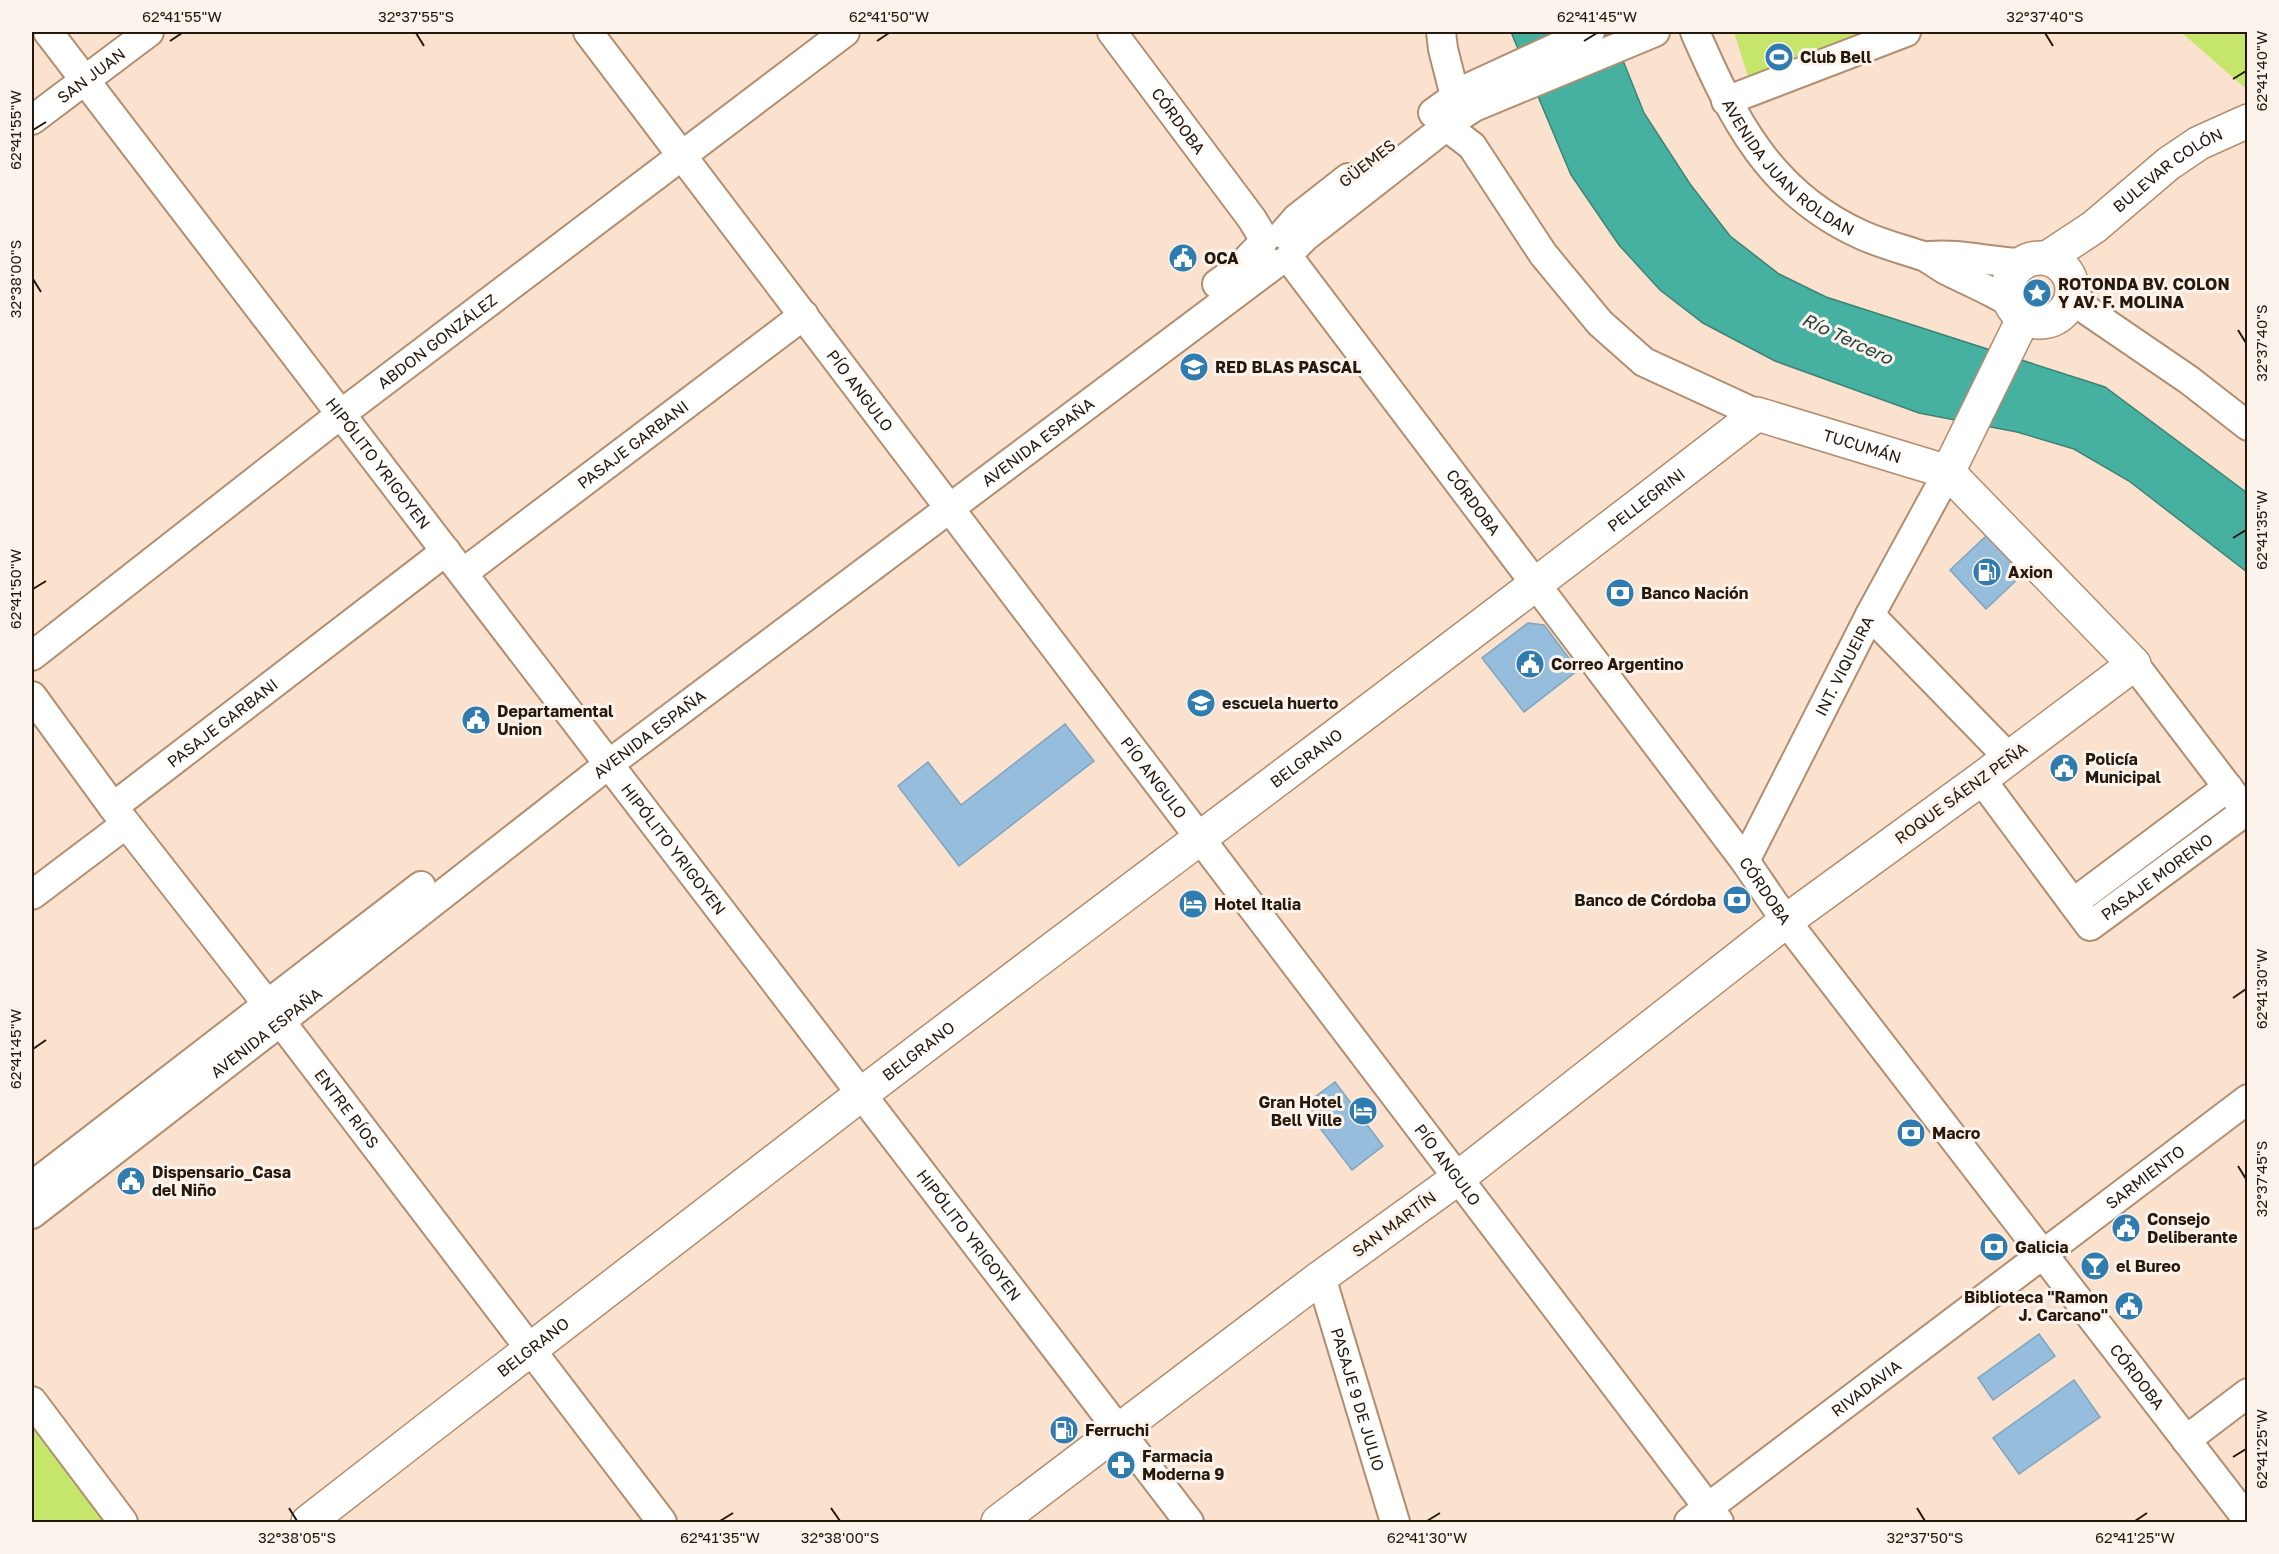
<svg xmlns="http://www.w3.org/2000/svg" width="2279" height="1554" font-family="'Golos Text',sans-serif">
<style>
.green{fill:#c6e66b}
.water{fill:#47b1a1;stroke:#3d8374;stroke-width:1.5}
.building{fill:#96bddb;stroke:#7ea4c1;stroke-width:1.5}
.lines{fill:none;stroke-linecap:round;stroke-linejoin:round}
.minor-casing{stroke:#b18e70;stroke-width:32}
.major-casing{stroke:#b18e70;stroke-width:36}
.minor{stroke:#fff;stroke-width:28}
.major{stroke:#fff;stroke-width:33}
.ticks{fill:none;stroke:#25180c;stroke-width:2}
.labels{text-anchor:middle;stroke-width:6;stroke-linejoin:round;paint-order:stroke}
.poi-label{font-size:16px;font-weight:bold;fill:#25180c;stroke:#fbf3ec;text-anchor:start}
.street-label{font-size:16px;fill:#25180c;stroke:#fbf3ec}
.water-label{font-size:18px;font-style:italic;fill:#1f3f39;stroke:#fbf3ec}
.neatline{fill:none;stroke:#25180c;stroke-width:2}
.ticks-label{font-size:15px;text-anchor:middle;fill:#25180c}
</style>
<rect width="100%" height="100%" fill="#fae2cf"/>
<path class="green" d="M 1734,32 L 1882,32 L 1750,83 Z
M 2181,32 L 2247,32 L 2247,87 L 2245,88 Z
M 32,1409 L 118,1522 L 32,1522 Z"/>
<path class="water" d="M 1511,32 L 1613,32 L 1616,43 L 1644,113 L 1690,184 L 1730,236 L 1779,274 L 1826,297 L 2105,387 L 2247,493 L 2247,572 L 2129,481 L 2074,449 L 2017,432 L 1919,413 L 1775,361 L 1703,323 L 1660,290 L 1619,245 L 1571,175 Z"/>
<path class="building" d="M 1987,535 L 2023,574 L 1986,609 L 1950,570 Z
M 1528,623 L 1544,625 L 1578,670 L 1524,712 L 1482,658 Z
M 1065,724 L 1094,761 L 959,866 L 898,786 L 928,762 L 961,805 Z
M 1335,1082 L 1383,1146 L 1352,1170 L 1303,1106 Z
M 2039,1334 L 2055,1356 L 1993,1400 L 1978,1378 Z
M 2074,1380 L 2100,1417 L 2019,1474 L 1993,1438 Z"/>
<g class="lines">
<g class="minor-casing">
<g id="minor">
<path id="s1" d="M 48,32 L 1189,1522"/>
<path id="s2" d="M 588,32 L 1719,1522"/>
<path id="s3" d="M 1112,32 L 1252,219 L 1264,239"/>
<path d="M 1441,32 L 1443,49 L 1455,96"/>
<path id="s4" d="M 1695,32 C 1733,119 1770,194 1862,235 C 1882,244 1902,249 1923,256 C 1932,260 1941,268 1950,272 C 1972,283 1990,290 2011,303"/>
<path d="M 1726,101 L 1906,32"/>
<path d="M 1433,113 L 1466,89 L 1590,32"/>
<path id="s5" d="M 32,120 L 149,32"/>
<path d="M 1446,126 L 1472,146 L 1543,254 L 1600,323 L 1644,362 L 1757,414"/>
<path d="M 1283,234 L 1297,218 L 1348,178"/>
<path d="M 1293,249 L 1305,237 L 1457,118 L 1474,107 L 1655,32"/>
<path d="M 1930,256 C 1961,253 1992,263 2023,263"/>
<path id="s6" d="M 1289,258 L 1745,861 L 1786,921 L 2248,1520"/>
<path d="M 1217,284 L 1239,268 L 1262,244"/>
<path d="M 2072,292 L 2088,311 L 2189,380 L 2248,426"/>
<path id="s7" d="M 463,573 L 804,315"/>
<path d="M 1870,615 L 2009,758"/>
<path id="s8" d="M 32,656 L 341,414 L 845,32"/>
<path d="M 2134,664 L 2239,802"/>
<path id="s9" d="M 32,696 L 113,807 L 268,1005 L 662,1522"/>
<path id="s10" d="M 1981,779 L 2090,926 L 2246,811"/>
<path id="s11" d="M 113,807 L 446,551"/>
<path id="s12" d="M 1745,861 L 1870,615 L 1948,472"/>
<path d="M 32,895 L 126,824"/>
<path d="M 2073,903 L 2228,787"/>
<path d="M 32,1186 L 421,886"/>
<path id="s13" d="M 32,1214 L 280,1022 L 609,764 L 1275,264"/>
<path id="s14" d="M 1321,1277 L 1395,1522"/>
<path d="M 32,1401 L 123,1522"/>
<path d="M 2186,1440 L 2248,1393"/>
<path id="s15" d="M 1689,1522 L 2248,1099"/>
</g>
</g>
<g class="major-casing">
<g id="major">
<path id="s16" d="M 2047,258 L 2094,227 L 2168,164 L 2199,143 L 2248,121"/>
<circle cx="2040" cy="290" r="32"/>
<path d="M 1948,472 L 2024,317"/>
<path id="s17" d="M 308,1522 C 491,1379 675,1237 859,1096 C 1158,868 1460,645 1757,414 L 1948,472 L 2134,664 L 1981,779 L 1786,921 L 1458,1178 L 1321,1277 L 998,1522"/>
</g>
</g>
<use href="#minor" class="minor"/>
<use href="#major" class="major"/>
</g>
<path class="ticks" d="M 416,33 L 424,46M 2045,33 L 2053,46M 170,41 L 182,33M 877,41 L 889,33M 1584,41 L 1597,33M 2233,79 L 2246,71M 33,130 L 46,122M 33,279 L 41,292M 2238,330 L 2246,343M 2233,538 L 2246,530M 33,589 L 46,581M 2233,998 L 2246,989M 33,1049 L 46,1040M 2238,1166 L 2246,1179M 2233,1457 L 2246,1449M 289,1508 L 297,1521M 831,1508 L 840,1521M 1917,1508 L 1925,1521M 720,1521 L 733,1513M 1427,1521 L 1440,1513M 2135,1521 L 2147,1513"/>
<defs>
<g id="stadium-disc" transform="scale(1.5)"><circle r="9.5" fill="#307caf" stroke="#fbf3ec"/><path d="M0-5a6.5 5 0 1 0 0 10a6.5 5 0 1 0 0-10ZM-3.5-1.8h7v3.6h-7Z" fill="#fff"/></g>
<g id="civic-disc" transform="scale(1.5)"><circle r="9.5" fill="#307caf" stroke="#fbf3ec"/><path d="M-.6-6.5H3V-4.5H.6V-3L4-1V1h2V6H-6V1h2V-1L-.6-3ZM-1.2 2.5V6h2.4V2.5Z" fill="#fff"/></g>
<g id="sight-disc" transform="scale(1.5)"><circle r="9.5" fill="#307caf" stroke="#fbf3ec"/><path d="M0-6L1.8-2.2L6-1.7L2.9 1.2L3.7 5.4L0 3.3L-3.7 5.4L-2.9 1.2L-6-1.7L-1.8-2.2Z" fill="#fff"/></g>
<g id="school-disc" transform="scale(1.5)"><circle r="9.5" fill="#307caf" stroke="#fbf3ec"/><path d="M0-5L7-2L0 1L-7-2ZM-4 1L0 2.5L4 1V4Q0 6-4 4Z" fill="#fff"/></g>
<g id="fuel-disc" transform="scale(1.5)"><circle r="9.5" fill="#307caf" stroke="#fbf3ec"/><path d="M-5.5-6h7V0h2V4h1.3V-2.5L3-4.5l.8-.8L6-3V5H2.5V1h-1V6h-7ZM-4.2-4.7v3.2H.2V-4.7Z" fill="#fff"/></g>
<g id="bank-disc" transform="scale(1.5)"><circle r="9.5" fill="#307caf" stroke="#fbf3ec"/><path d="M-6-4H6V4H-6ZM0-2.3a2.3 2.3 0 1 0 0 4.6a2.3 2.3 0 1 0 0-4.6Z" fill="#fff"/></g>
<g id="hotel-disc" transform="scale(1.5)"><circle r="9.5" fill="#307caf" stroke="#fbf3ec"/><path d="M-6-4.5h1.5V1H6V5H4.5V3h-9V5H-6ZM-4 0a1.8 1.8 0 1 1 3.6 0ZM.5 0V-2.5h3Q6-2.5 6 0Z" fill="#fff"/></g>
<g id="bar-disc" transform="scale(1.5)"><circle r="9.5" fill="#307caf" stroke="#fbf3ec"/><path d="M-6-5H6L.8 .8V4.5H3.5V6h-7V4.5H-.8V.8Z" fill="#fff"/></g>
<g id="pharmacy-disc" transform="scale(1.5)"><circle r="9.5" fill="#307caf" stroke="#fbf3ec"/><path d="M-2-6h4v4h4v4h-4v4h-4v-4h-4v-4h4Z" fill="#fff"/></g>
</defs>
<g fill-rule="evenodd">
<use href="#stadium-disc" x="1779" y="57"/>
<use href="#civic-disc" x="1183" y="258"/>
<use href="#sight-disc" x="2037" y="293"/>
<use href="#school-disc" x="1194" y="367"/>
<use href="#fuel-disc" x="1987" y="572"/>
<use href="#bank-disc" x="1620" y="593"/>
<use href="#civic-disc" x="1530" y="664"/>
<use href="#school-disc" x="1201" y="703"/>
<use href="#civic-disc" x="476" y="720"/>
<use href="#civic-disc" x="2064" y="768"/>
<use href="#bank-disc" x="1737" y="900"/>
<use href="#hotel-disc" x="1193" y="904"/>
<use href="#hotel-disc" x="1363" y="1111"/>
<use href="#bank-disc" x="1911" y="1133"/>
<use href="#civic-disc" x="131" y="1181"/>
<use href="#civic-disc" x="2126" y="1228"/>
<use href="#bank-disc" x="1994" y="1247"/>
<use href="#bar-disc" x="2095" y="1266"/>
<use href="#civic-disc" x="2129" y="1306"/>
<use href="#fuel-disc" x="1064" y="1430"/>
<use href="#pharmacy-disc" x="1121" y="1465"/>
</g>
<g class="labels">
<g class="poi-label">
<text x="1800" y="63">Club Bell</text>
<text x="1204" y="264">OCA</text>
<text x="2058" y="290">ROTONDA BV. COLON<tspan x="2058" dy="18">Y AV. F. MOLINA</tspan></text>
<text x="1215" y="373">RED BLAS PASCAL</text>
<text x="2008" y="578">Axion</text>
<text x="1641" y="599">Banco Nación</text>
<text x="1551" y="670">Correo Argentino</text>
<text x="1222" y="709">escuela huerto</text>
<text x="497" y="717">Departamental<tspan x="497" dy="18">Union</tspan></text>
<text x="2085" y="765">Policía<tspan x="2085" dy="18">Municipal</tspan></text>
<text x="1716" y="906" text-anchor="end">Banco de Córdoba</text>
<text x="1214" y="910">Hotel Italia</text>
<text x="1342" y="1108" text-anchor="end">Gran Hotel<tspan x="1342" dy="18">Bell Ville</tspan></text>
<text x="1932" y="1139">Macro</text>
<text x="152" y="1178">Dispensario_Casa<tspan x="152" dy="18">del Niño</tspan></text>
<text x="2147" y="1225">Consejo<tspan x="2147" dy="18">Deliberante</tspan></text>
<text x="2015" y="1253">Galicia</text>
<text x="2116" y="1272">el Bureo</text>
<text x="2108" y="1303" text-anchor="end">Biblioteca "Ramon<tspan x="2108" dy="18">J. Carcano"</tspan></text>
<text x="1085" y="1436">Ferruchi</text>
<text x="1142" y="1462">Farmacia<tspan x="1142" dy="18">Moderna 9</tspan></text>
</g>
<g class="street-label">
<text dy="6" stroke="none"><textPath href="#s5" startOffset="74">SAN JUAN</textPath></text>
<text dy="6" stroke="none"><textPath href="#s3" startOffset="111">CÓRDOBA</textPath></text>
<text transform="translate(1367 163) rotate(-38)" y="6">GÜEMES</text>
<text dy="6" stroke="none"><textPath href="#s4" startOffset="168">AVENIDA JUAN ROLDAN</textPath></text>
<text dy="6" stroke="none"><textPath href="#s16" startOffset="150">BULEVAR COLÓN</textPath></text>
<text dy="6" stroke="none"><textPath href="#s8" startOffset="513">ABDON GONZÁLEZ</textPath></text>
<text dy="6" stroke="none"><textPath href="#s2" startOffset="450">PÍO ANGULO</textPath></text>
<text dy="6" stroke="none"><textPath href="#s13" startOffset="1268">AVENIDA ESPAÑA</textPath></text>
<text dy="6" stroke="none"><textPath href="#s7" startOffset="213">PASAJE GARBANI</textPath></text>
<text dy="6" stroke="none"><textPath href="#s17" startOffset="1934">TUCUMÁN</textPath></text>
<text dy="6" stroke="none"><textPath href="#s1" startOffset="543">HIPÓLITO YRIGOYEN</textPath></text>
<text dy="6" stroke="none"><textPath href="#s17" startOffset="1684">PELLEGRINI</textPath></text>
<text dy="6" stroke="none"><textPath href="#s6" startOffset="306">CÓRDOBA</textPath></text>
<text dy="6" stroke="none"><textPath href="#s12" startOffset="219">INT. VIQUEIRA</textPath></text>
<text dy="6" stroke="none"><textPath href="#s11" startOffset="138">PASAJE GARBANI</textPath></text>
<text dy="6" stroke="none"><textPath href="#s13" startOffset="782">AVENIDA ESPAÑA</textPath></text>
<text dy="6" stroke="none"><textPath href="#s17" startOffset="1257">BELGRANO</textPath></text>
<text dy="6" stroke="none"><textPath href="#s2" startOffset="936">PÍO ANGULO</textPath></text>
<text transform="translate(1961 793) rotate(-36)" y="6">ROQUE SÁENZ PEÑA</text>
<text dy="6" stroke="none"><textPath href="#s1" startOffset="1029">HIPÓLITO YRIGOYEN</textPath></text>
<text dy="6" stroke="none"><textPath href="#s10" startOffset="266">PASAJE MORENO</textPath></text>
<text dy="6" stroke="none"><textPath href="#s6" startOffset="792">CÓRDOBA</textPath></text>
<text dy="6" stroke="none"><textPath href="#s13" startOffset="296">AVENIDA ESPAÑA</textPath></text>
<text dy="6" stroke="none"><textPath href="#s17" startOffset="771">BELGRANO</textPath></text>
<text dy="6" stroke="none"><textPath href="#s9" startOffset="519">ENTRE RÍOS</textPath></text>
<text dy="6" stroke="none"><textPath href="#s2" startOffset="1422">PÍO ANGULO</textPath></text>
<text dy="6" stroke="none"><textPath href="#s15" startOffset="572">SARMIENTO</textPath></text>
<text transform="translate(1394 1224) rotate(-36)" y="6">SAN MARTÍN</text>
<text dy="6" stroke="none"><textPath href="#s1" startOffset="1515">HIPÓLITO YRIGOYEN</textPath></text>
<text dy="6" stroke="none"><textPath href="#s17" startOffset="285">BELGRANO</textPath></text>
<text dy="6" stroke="none"><textPath href="#s6" startOffset="1404">CÓRDOBA</textPath></text>
<text dy="6" stroke="none"><textPath href="#s15" startOffset="222">RIVADAVIA</textPath></text>
<text dy="6" stroke="none"><textPath href="#s14" startOffset="128">PASAJE 9 DE JULIO</textPath></text>
</g>
<g class="water-label">
<text transform="translate(1847 339) rotate(25)" y="6">Río Tercero</text>
</g>
</g>
<rect width="2279" height="1554" fill="none" stroke="#fbf3ec" stroke-width="66"/>
<rect x="33" y="33" width="2213" height="1488" class="neatline"/>
<g class="ticks-label">
<text x="182" y="22">62°41'55"W</text>
<text x="416" y="22">32°37'55"S</text>
<text x="889" y="22">62°41'50"W</text>
<text x="1597" y="22">62°41'45"W</text>
<text x="2045" y="22">32°37'40"S</text>
<text transform="translate(2262 71) rotate(-90)" y="5">62°41'40"W</text>
<text transform="translate(16 130) rotate(-90)" y="5">62°41'55"W</text>
<text transform="translate(16 279) rotate(-90)" y="5">32°38'00"S</text>
<text transform="translate(2262 343) rotate(-90)" y="5">32°37'40"S</text>
<text transform="translate(2262 530) rotate(-90)" y="5">62°41'35"W</text>
<text transform="translate(16 589) rotate(-90)" y="5">62°41'50"W</text>
<text transform="translate(2262 989) rotate(-90)" y="5">62°41'30"W</text>
<text transform="translate(16 1049) rotate(-90)" y="5">62°41'45"W</text>
<text transform="translate(2262 1179) rotate(-90)" y="5">32°37'45"S</text>
<text transform="translate(2262 1449) rotate(-90)" y="5">62°41'25"W</text>
<text x="297" y="1543">32°38'05"S</text>
<text x="720" y="1543">62°41'35"W</text>
<text x="840" y="1543">32°38'00"S</text>
<text x="1427" y="1543">62°41'30"W</text>
<text x="1925" y="1543">32°37'50"S</text>
<text x="2135" y="1543">62°41'25"W</text>
</g>
</svg>
